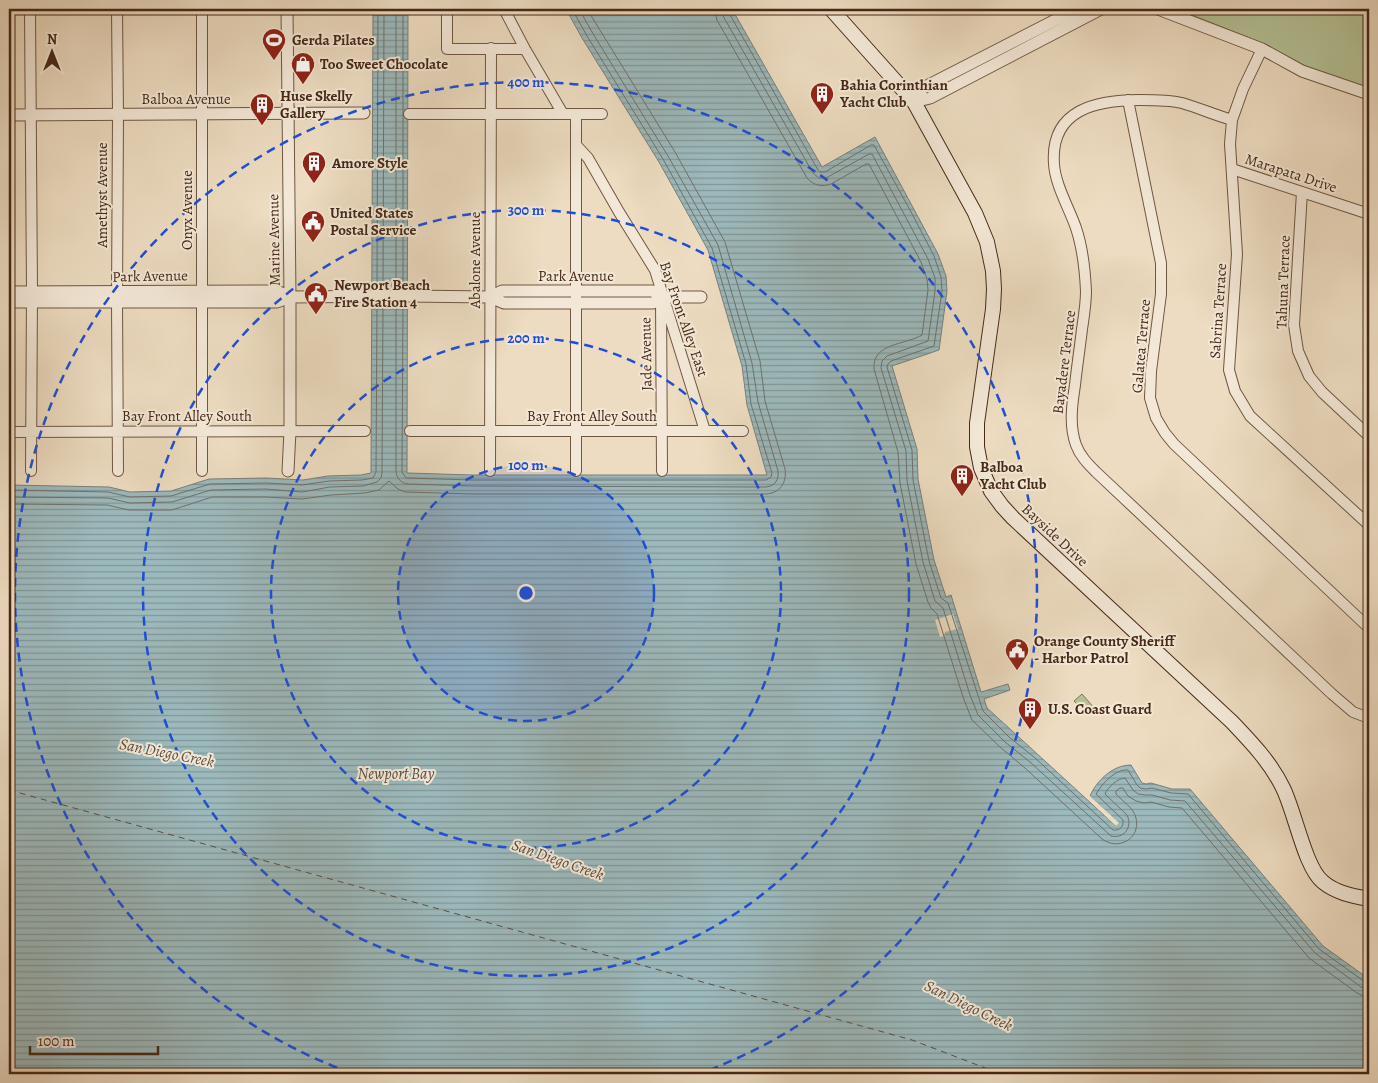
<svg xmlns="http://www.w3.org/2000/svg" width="1378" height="1083" font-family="Alegreya,serif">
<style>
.green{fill:#b4c296;stroke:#7d7656}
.water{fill:url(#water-rules);stroke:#7a7f7a}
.pier{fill:#eddcc1}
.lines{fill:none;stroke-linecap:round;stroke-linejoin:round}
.shore{stroke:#71716a;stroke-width:1}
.ferry{stroke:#5c4d40;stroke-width:1;stroke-dasharray:6 5;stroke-linecap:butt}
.minor-casing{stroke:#705642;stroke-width:12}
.tertiary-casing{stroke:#705642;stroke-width:13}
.secondary-casing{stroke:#462917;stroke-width:16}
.minor{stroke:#f3e8d7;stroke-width:10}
.tertiary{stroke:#f3e8d7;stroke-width:11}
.secondary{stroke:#f3e8d7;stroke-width:14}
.ring{fill:none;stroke:#1d4ed8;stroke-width:2.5;stroke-dasharray:9 6}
.labels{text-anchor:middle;stroke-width:4;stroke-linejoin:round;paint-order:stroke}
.poi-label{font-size:15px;font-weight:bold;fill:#462917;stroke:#f3e8d7;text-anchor:start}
.street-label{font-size:15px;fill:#462917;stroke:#f3e8d7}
.water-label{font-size:16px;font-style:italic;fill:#5c4d40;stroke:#f3e8d7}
.centre{fill:#1d4ed8;stroke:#f3e8d7;stroke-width:2.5}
.ring-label{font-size:15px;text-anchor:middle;font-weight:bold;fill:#1d4ed8;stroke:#f3e8d7;stroke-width:4;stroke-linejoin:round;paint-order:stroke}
</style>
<defs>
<pattern id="water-rules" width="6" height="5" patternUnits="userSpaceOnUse" patternTransform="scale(1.25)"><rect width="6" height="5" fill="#9cb9bc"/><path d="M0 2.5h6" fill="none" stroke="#819698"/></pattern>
</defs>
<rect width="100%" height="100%" fill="#eddcc1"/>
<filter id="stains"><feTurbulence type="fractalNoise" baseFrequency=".004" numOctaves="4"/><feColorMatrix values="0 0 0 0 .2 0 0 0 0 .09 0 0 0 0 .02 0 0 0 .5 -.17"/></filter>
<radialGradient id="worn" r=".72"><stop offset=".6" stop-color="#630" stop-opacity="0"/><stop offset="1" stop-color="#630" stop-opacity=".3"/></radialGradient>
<path class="green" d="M 1177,9 L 1369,9 L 1369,89 L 1304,68 L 1262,43 Z
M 1082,694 L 1095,709 L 1087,715 L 1074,701 Z"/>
<path class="water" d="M 373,9 L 408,9 L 407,473 L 472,475 L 767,475 L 747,405 L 742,366 L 708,250 L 659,162 L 582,38 L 566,9 L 732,9 L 822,167 L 875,137 L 938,254 L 946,276 L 947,291 L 939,350 L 892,366 L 917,449 L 918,479 L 934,560 L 946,597 L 951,595 L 981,692 L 1008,684 L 1010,690 L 984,699 L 987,708 L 1116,826 L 1118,823 L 1090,796 C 1097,780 1113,765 1131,765 L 1142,783 L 1146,784 L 1151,783 L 1172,789 L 1190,789 L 1323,946 L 1369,979 L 1369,1074 L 9,1074 L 9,485 L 109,487 L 130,492 L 171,491 L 209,479 L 266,478 L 303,480 L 328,476 L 361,475 L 371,473 Z"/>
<path class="pier" d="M 953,614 L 958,629 L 945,632 L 944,636 L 940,637 L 935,620 Z
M 1077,789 L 1080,789 L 1087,796 L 1088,794 L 1090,796 L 1119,823 L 1116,826 Z"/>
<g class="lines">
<path class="shore" d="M 396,9 L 396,289
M 403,9 L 403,289
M 714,9 L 717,20 L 807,178 C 814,186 822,187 831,184 L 866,164 L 869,164 L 921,262 L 927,279 L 928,290 L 922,335 C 905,345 872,343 874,369 L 898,452 L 900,483 L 916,564 L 928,602 L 931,608 L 937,614 L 963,697 L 972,720 L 1000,747 L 1025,768 L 1102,839 C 1118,851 1141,839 1136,818 C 1134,808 1122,801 1116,794 L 1116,791 L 1120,788 L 1123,788 L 1128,796 L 1136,801 L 1144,803 L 1151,802 L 1169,807 L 1182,808 L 1309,958 L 1357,993 L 1363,996 L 1369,996
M 722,9 L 723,16 L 813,173 L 819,178 L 826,178 L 869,154 L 872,154 L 928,259 L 935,278 L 935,291 L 928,341 L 887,356 L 882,361 L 881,368 L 906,451 L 907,481 L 923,562 L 935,601 L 943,608 L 970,695 L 978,715 L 1005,742 L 1030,762 L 1111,836 C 1124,839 1133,827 1127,815 L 1105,794 C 1108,787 1118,778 1125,778 L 1133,790 L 1138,794 L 1145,795 L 1152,795 L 1170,800 L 1185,801 L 1315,953 L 1361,987 L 1369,989
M 728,9 L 729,13 L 818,170 L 820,172 L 825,172 L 871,145 L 874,145 L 910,210 L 934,256 L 941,277 L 942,291 L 934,346 L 891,361 L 888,364 L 887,367 L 912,450 L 913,480 L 929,561 L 941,598 L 948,603 L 983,711 L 1009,737 L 1034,757 L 1113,830 C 1120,831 1124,826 1123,820 L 1096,794 C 1102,784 1115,769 1128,770 L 1137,785 L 1140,788 L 1146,789 L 1152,788 L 1171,793 L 1188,794 L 1319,949 L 1365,982 L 1369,983
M 377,289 L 378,9
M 383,289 L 384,9
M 396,303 L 396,472 C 397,479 401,483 408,484 L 472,486 L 766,487 C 775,486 779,480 778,471 L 758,402 L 752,363 L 718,245 L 668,156 L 592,32 L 579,9
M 403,303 L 402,472 L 406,478 L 472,480 L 766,480 L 771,477 L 772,473 L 751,404 L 746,364 L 712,248 L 663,159 L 587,36 L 572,9
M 9,490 L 108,492 L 130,497 L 171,496 L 210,484 L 266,483 L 302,485 L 329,481 L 362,480 L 373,478 L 376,472 L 377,303
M 9,497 L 108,498 L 130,503 L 172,502 L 211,490 L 266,489 L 302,492 L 330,487 L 363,486 L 377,482 L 381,478 L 382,473 L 383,303
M 9,504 L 107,505 L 129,510 L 172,510 L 212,497 L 266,497 L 302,499 L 331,495 L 365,493 L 379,490 L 389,481 L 398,489 L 405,492 L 472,494 L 766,494 C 780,493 787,483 785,469 L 765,401 L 760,361 L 725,242 L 675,152 L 587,9"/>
<path class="ferry" d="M 9,790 L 912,1040 L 1001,1074"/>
<g class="minor-casing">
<path id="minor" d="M 30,9 L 32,292 L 31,471
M 117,9 L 118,114 L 117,302 L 118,471
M 202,9 L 202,471
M 447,9 L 447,49 L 525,49
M 504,9 L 525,49 L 563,114
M 1262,49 L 1243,89 L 1232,120 L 1230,144 L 1237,254 L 1229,370 L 1235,391 L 1250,416 L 1369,525
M 1128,100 L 1161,263 L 1161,294 L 1151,371 L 1150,398 L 1156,418 L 1165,433 L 1174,444 L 1369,628
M 409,114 L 602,114
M 576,114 L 576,471
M 1232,120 C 1215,115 1199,108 1182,103 C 1169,100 1154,100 1140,100 C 1097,100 1050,109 1054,164 C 1055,184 1069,208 1076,228 C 1083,249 1085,269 1086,291 C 1086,304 1084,316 1082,329 C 1080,347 1077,366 1075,385 C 1072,404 1069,426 1076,445 C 1080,456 1088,464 1096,472 L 1332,694 L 1353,712 L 1369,718
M 576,145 L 588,158 L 619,212 L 655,270 L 705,431
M 1232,169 L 1369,214
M 1302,192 L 1294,325 L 1298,351 L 1309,376 L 1322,392 L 1369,436
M 661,297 L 662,471
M 410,431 L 743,431
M 9,432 L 365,431
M 490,471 L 491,48"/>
</g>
<g class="tertiary-casing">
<path id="tertiary" d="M 287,9 L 290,297 L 290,431 L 288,471
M 1158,9 L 1262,49 L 1302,71 L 1369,94
M 914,102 L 930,98 L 1101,9
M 914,102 L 923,88 L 1077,9
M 9,115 L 364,113
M 9,292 L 277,291 L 290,297
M 490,297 L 502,291 L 653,291 L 661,297
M 9,302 L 277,302 L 290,297 L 408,296 L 490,297 L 504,303 L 653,303 L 661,297 L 701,297"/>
</g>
<g class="secondary-casing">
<path id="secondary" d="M 831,9 L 914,102 L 975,213 L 987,242 L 993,271 L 994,289 L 993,309 L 977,423 L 977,447 L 981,468 L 991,491 L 1002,506 L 1013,518 L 1232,722 C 1252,743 1271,763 1283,788 C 1295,812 1305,868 1323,882 C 1336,893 1353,896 1369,899"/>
</g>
<use href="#minor" class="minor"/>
<use href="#tertiary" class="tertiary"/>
<use href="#secondary" class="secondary"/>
</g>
<circle cx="526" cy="593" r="128" fill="#1d4ed8" fill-opacity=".12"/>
<g class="ring">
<circle cx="526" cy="593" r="128"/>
<circle cx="526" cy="593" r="255"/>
<circle cx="526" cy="593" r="383"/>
<path d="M351 1073A511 511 0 1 1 701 1073"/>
</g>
<defs>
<g id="stadium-pin" transform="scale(1.25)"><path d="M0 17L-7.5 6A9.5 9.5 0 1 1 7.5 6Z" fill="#8f2418" stroke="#f3e8d7"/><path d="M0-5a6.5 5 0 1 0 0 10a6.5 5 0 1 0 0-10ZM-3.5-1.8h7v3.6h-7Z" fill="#fff"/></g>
<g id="shop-pin" transform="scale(1.25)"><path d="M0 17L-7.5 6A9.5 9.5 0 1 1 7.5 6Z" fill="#8f2418" stroke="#f3e8d7"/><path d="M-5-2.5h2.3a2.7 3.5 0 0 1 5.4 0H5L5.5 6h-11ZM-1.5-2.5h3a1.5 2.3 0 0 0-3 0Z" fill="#fff"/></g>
<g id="building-pin" transform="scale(1.25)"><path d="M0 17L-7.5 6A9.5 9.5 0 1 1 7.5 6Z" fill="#8f2418" stroke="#f3e8d7"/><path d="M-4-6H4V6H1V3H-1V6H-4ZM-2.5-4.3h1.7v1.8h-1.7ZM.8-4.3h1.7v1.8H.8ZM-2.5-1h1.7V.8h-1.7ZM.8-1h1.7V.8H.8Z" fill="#fff"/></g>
<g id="civic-pin" transform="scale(1.25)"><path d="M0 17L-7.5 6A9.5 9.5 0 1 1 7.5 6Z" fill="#8f2418" stroke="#f3e8d7"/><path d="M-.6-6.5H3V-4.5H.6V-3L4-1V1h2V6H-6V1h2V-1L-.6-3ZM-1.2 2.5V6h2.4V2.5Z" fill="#fff"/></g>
</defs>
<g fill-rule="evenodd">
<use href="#stadium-pin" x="274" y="40"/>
<use href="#shop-pin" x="303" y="64"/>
<use href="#building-pin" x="822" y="94"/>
<use href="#building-pin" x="262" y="105"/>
<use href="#building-pin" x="314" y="163"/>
<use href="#civic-pin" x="313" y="222"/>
<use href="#civic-pin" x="316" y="294"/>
<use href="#building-pin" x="962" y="476"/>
<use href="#civic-pin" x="1017" y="650"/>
<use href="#building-pin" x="1030" y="709"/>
</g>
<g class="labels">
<g class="poi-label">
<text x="292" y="45">Gerda Pilates</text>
<text x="320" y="69">Too Sweet Chocolate</text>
<text x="840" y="90">Bahia Corinthian<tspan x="840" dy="17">Yacht Club</tspan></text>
<text x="280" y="101">Huse Skelly<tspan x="280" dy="17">Gallery</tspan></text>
<text x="332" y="168">Amore Style</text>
<text x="330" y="218">United States<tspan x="330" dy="17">Postal Service</tspan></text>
<text x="334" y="290">Newport Beach<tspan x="334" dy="17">Fire Station 4</tspan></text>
<text x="980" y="472">Balboa<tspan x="980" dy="17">Yacht Club</tspan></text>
<text x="1034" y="646">Orange County Sheriff<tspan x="1034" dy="17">- Harbor Patrol</tspan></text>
<text x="1048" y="714">U.S. Coast Guard</text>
</g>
<g class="street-label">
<text x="186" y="104">Balboa Avenue</text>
<text transform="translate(1291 173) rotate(18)" y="5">Marapata Drive</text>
<text transform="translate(102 195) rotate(-90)" y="5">Amethyst Avenue</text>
<text transform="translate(187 210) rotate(-90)" y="5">Onyx Avenue</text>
<text transform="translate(274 240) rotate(-91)" y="5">Marine Avenue</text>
<text transform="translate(475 260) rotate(-90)" y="5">Abalone Avenue</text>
<text transform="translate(150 276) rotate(-1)" y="5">Park Avenue</text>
<text x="576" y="281">Park Avenue</text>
<text transform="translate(1283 282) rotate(-88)" y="5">Tahuna Terrace</text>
<text transform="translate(1218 311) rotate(-86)" y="5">Sabrina Terrace</text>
<text transform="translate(684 319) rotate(71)" y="5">Bay Front Alley East</text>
<text transform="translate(1141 346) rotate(-85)" y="5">Galatea Terrace</text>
<text transform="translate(646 354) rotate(-91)" y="5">Jade Avenue</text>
<text transform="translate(1064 362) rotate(-83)" y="5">Bayadere Terrace</text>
<text x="187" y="421">Bay Front Alley South</text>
<text x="592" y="421">Bay Front Alley South</text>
<text transform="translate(1055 535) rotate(43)" y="5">Bayside Drive</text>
</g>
<g class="water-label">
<text transform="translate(167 752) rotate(11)" y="6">San Diego Creek</text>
<text x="396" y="779">Newport Bay</text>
<text transform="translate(558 859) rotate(19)" y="6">San Diego Creek</text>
<text transform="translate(969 1005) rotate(26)" y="6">San Diego Creek</text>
</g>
</g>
<circle cx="526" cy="593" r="8" class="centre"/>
<g class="ring-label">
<text x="526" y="87">400 m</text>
<text x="526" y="215">300 m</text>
<text x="526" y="343">200 m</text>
<text x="526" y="470">100 m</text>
</g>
<rect width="1378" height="1083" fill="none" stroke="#eddcc1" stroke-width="30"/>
<rect x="10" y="10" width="1358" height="1063" fill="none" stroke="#462917" stroke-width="2.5"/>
<rect x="15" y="15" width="1348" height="1053" fill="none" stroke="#462917"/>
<g transform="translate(52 52)" stroke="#f3e8d7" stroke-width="4" paint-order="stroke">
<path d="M0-4L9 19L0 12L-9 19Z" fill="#462917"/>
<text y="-8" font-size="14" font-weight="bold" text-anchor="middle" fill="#462917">N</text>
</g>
<path d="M30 1046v8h128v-8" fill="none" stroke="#462917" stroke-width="2.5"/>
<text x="38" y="1046" font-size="15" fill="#462917" stroke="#f3e8d7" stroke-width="4" paint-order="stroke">100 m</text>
<rect width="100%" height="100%" filter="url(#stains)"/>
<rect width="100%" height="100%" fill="url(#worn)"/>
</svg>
